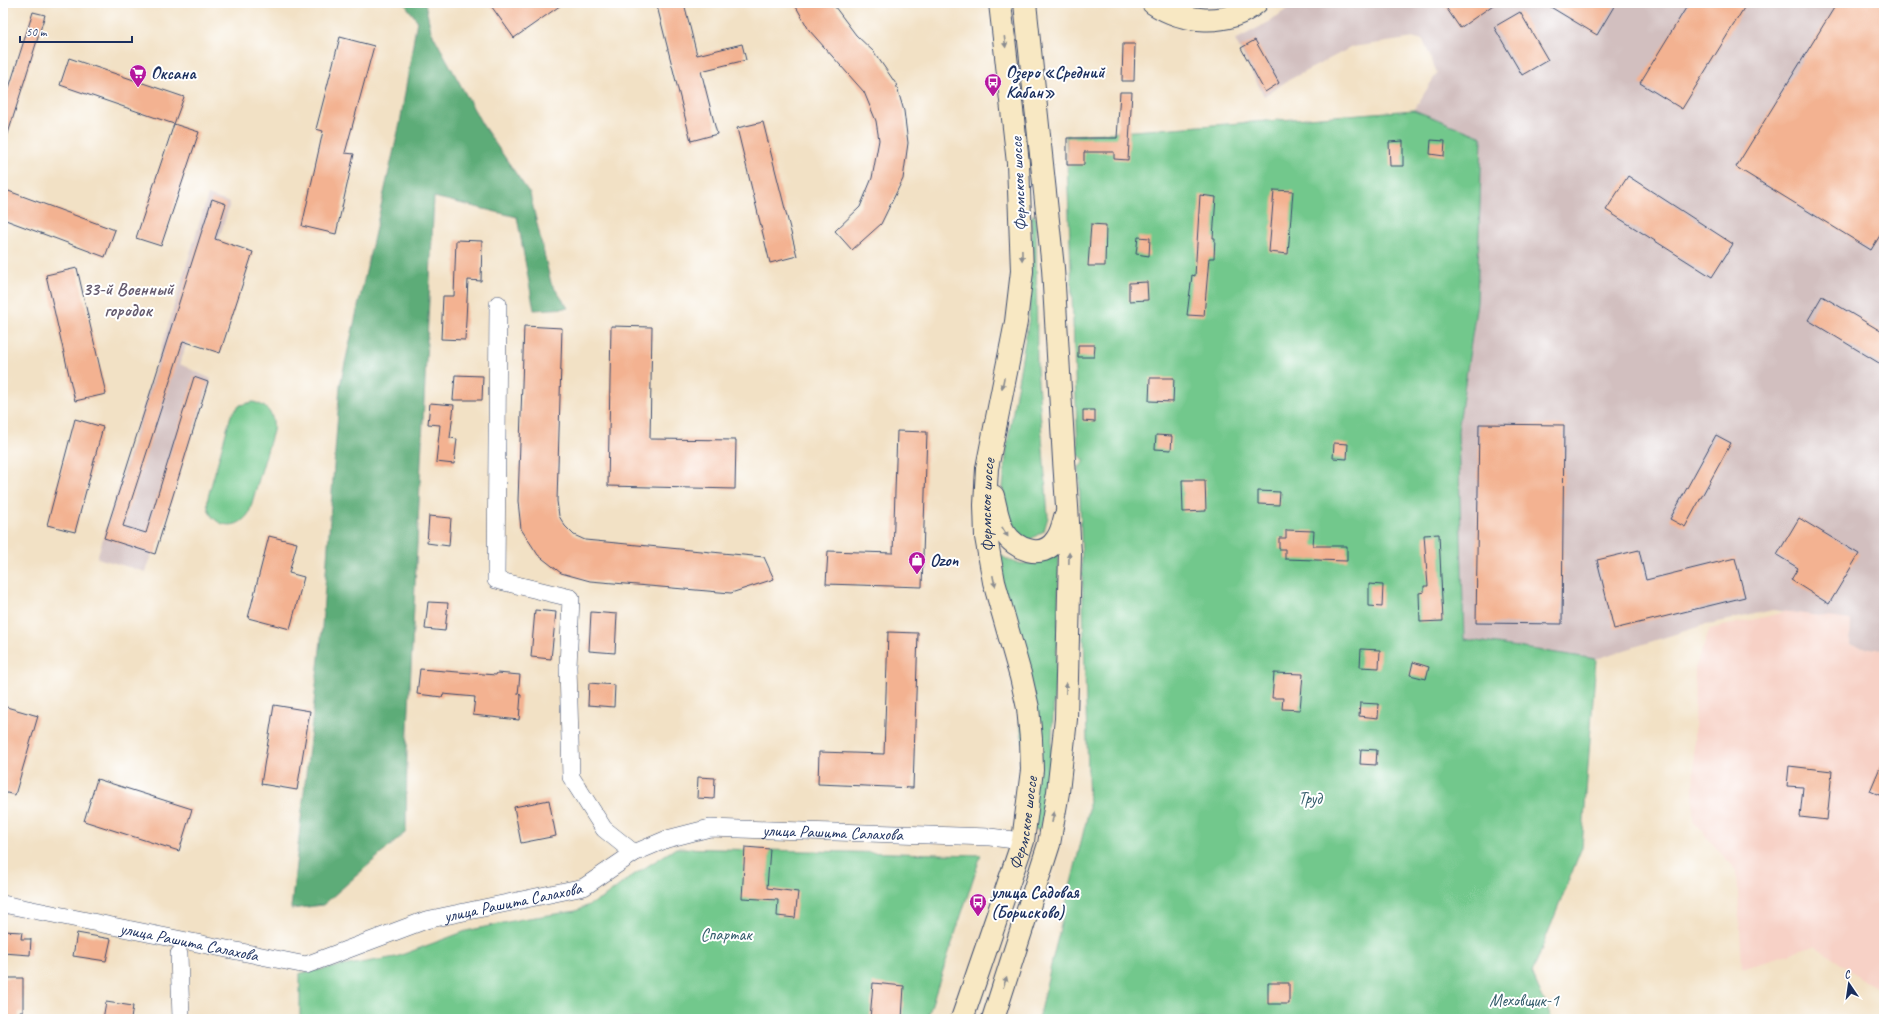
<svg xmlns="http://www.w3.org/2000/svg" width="1887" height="1022" font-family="Caveat,sans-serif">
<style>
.built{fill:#f7d1c6}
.industrial{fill:#d2bfbf}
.green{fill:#72c88c;stroke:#467c75}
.forest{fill:#5dac78;stroke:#3c6e6b}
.building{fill:#f3b291}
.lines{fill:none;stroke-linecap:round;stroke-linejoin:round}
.street-casing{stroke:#3b4a6d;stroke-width:18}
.secondary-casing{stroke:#3b4a6d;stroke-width:24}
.street{stroke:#fff;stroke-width:17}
.secondary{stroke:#f8e8c3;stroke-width:22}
.oneway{fill:#8a8c90}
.labels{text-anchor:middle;stroke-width:4;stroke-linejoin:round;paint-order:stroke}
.poi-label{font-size:17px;font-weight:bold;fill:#1b2f5e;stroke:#fff;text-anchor:start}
.street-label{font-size:17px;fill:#1b2f5e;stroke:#fff}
.park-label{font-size:17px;fill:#355d6c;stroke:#fff}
.neighbourhood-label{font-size:18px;font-weight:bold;fill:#675d70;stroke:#fff}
</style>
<rect width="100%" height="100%" fill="#fff"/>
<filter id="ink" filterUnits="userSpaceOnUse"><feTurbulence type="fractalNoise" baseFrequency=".025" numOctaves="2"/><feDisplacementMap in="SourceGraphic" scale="8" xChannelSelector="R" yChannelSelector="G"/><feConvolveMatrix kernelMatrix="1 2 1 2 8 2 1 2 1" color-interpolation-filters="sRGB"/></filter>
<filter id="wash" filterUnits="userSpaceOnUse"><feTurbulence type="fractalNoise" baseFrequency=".012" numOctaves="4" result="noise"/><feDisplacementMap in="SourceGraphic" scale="16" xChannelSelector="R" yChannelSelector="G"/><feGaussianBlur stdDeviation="0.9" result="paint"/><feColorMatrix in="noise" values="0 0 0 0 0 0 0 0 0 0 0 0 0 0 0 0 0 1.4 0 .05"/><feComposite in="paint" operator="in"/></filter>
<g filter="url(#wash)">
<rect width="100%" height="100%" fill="#f2e1c5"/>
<path class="built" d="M 1797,607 L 1851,620 L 1850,645 L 1884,650 L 1884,994 L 1815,946 L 1742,968 L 1737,872 L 1693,821 L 1695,668 L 1710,629 L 1774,615 Z"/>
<path class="industrial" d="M 1295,3 L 1884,3 L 1884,650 L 1850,645 L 1851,620 L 1773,610 L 1704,625 L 1596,659 L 1464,640 L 1458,431 L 1477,302 L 1482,138 L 1414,110 L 1437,73 L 1423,40 L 1415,38 L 1352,47 L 1287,81 L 1264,96 L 1235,40 L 1269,22 Z
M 208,195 L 230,203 L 180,364 L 211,379 L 146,572 L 97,558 Z"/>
<path class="green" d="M 1414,110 L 1482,137 L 1477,302 L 1458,431 L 1464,639 L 1596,659 L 1582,847 L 1532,973 L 1552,1019 L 1038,1019 L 1089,809 L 1079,467 L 1085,461 L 1078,454 L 1066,136 Z
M 1033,214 L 1036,218 L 1037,368 L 1048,517 L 1044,531 L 1029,540 L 1017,537 L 1004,514 L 1003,487 L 1007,446 L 1029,318 L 1032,251 L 1031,219 Z
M 253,402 C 268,405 275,416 273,431 L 249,513 C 235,536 203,523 208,497 L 231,415 L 240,405 Z
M 1059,548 L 1058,629 L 1049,790 L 1041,826 L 1039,830 L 1034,829 L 998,553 C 1020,571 1040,564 1059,548 Z
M 676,848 L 981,855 L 927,1019 L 300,1019 L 300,973 L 396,957 L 466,931 L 522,919 L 576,911 L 603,898 L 632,876 Z"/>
<path class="forest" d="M 404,3 L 425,3 L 431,31 L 482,124 L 530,194 L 551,283 L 568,308 L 534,310 L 517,217 L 434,197 L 407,749 L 406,832 L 323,905 L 291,909 L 321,640 L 340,385 L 400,123 L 417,20 Z"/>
<g id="blocks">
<path class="building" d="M 489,3 L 564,3 L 514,38 Z
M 671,3 L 684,3 L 697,55 L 742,44 L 746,60 L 701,71 L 717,134 L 691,141 L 657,6 Z
M 794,3 L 832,3 L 856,35 L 874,52 L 896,84 L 904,111 L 908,143 L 903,179 L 881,224 L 852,250 L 835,231 L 860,207 L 872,178 L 879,140 L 876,121 L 864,92 L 809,30 Z
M 1443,3 L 1496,3 L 1460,28 Z
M 1544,3 L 1616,3 L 1597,35 Z
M 1689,3 L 1747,3 L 1682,109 L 1640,83 Z
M 1837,3 L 1884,3 L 1884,229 L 1871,250 L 1736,167 Z
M 33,12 L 45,15 L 6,140 L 3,140 L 3,107 Z
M 1520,12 L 1548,60 L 1522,75 L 1494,27 Z
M 340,37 L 374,46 L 345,153 L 354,154 L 336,234 L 302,226 L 323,131 L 316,129 Z
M 1255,40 L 1279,83 L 1265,92 L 1241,48 Z
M 1123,44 L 1135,44 L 1134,81 L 1122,81 Z
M 69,58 L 184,97 L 174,124 L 60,85 Z
M 1120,92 L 1132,92 L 1128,160 L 1114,159 L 1114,152 L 1084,152 L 1084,165 L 1067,165 L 1067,138 L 1117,138 Z
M 763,122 L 797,256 L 770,263 L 737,128 Z
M 174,124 L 199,132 L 161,246 L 136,238 Z
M 1431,140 L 1445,141 L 1444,156 L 1430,154 Z
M 1403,141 L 1403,166 L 1390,166 L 1389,142 Z
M 1628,176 L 1733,244 L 1712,277 L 1606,210 Z
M 3,189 L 115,230 L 105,257 L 3,219 Z
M 1274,190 L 1293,191 L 1288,254 L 1269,252 Z
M 1200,195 L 1216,197 L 1213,238 L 1215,238 L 1214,258 L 1209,258 L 1204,316 L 1187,315 L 1192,275 L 1195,276 Z
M 212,199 L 226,204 L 215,239 L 253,252 L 220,353 L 183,341 L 123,526 L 146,533 L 194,377 L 208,382 L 155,554 L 104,538 Z
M 1091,224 L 1106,225 L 1105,266 L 1088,266 Z
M 1138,237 L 1150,238 L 1149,256 L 1136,254 Z
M 456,240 L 482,241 L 481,281 L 468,280 L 465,340 L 441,339 L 443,296 L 454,296 Z
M 77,268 L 106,394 L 75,401 L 46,275 Z
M 1147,282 L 1148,300 L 1129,301 L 1129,283 Z
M 1822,296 L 1884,333 L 1884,366 L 1808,320 Z
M 524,326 L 562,328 L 557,501 L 559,516 L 565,526 L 574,535 L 585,540 L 764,557 L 774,579 L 731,593 L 590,581 L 561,573 L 538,555 L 521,529 L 518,501 Z
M 611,326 L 652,327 L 650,439 L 736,440 L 735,489 L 608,486 Z
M 1078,345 L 1095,345 L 1094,357 L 1078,357 Z
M 455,375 L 483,376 L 482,400 L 453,400 Z
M 1150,378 L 1174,378 L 1173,402 L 1149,401 Z
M 430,403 L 454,405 L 450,438 L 457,439 L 454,464 L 436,462 L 440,425 L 428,424 Z
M 1083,410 L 1095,410 L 1095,422 L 1083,421 Z
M 75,419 L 103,427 L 75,532 L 47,525 Z
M 1479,424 L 1564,425 L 1562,624 L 1476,623 Z
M 897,431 L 927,432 L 922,587 L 826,584 L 828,551 L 893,553 Z
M 1156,435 L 1172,436 L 1171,450 L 1155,449 Z
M 1716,435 L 1731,443 L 1685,527 L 1670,519 Z
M 1334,443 L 1348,444 L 1347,459 L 1333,458 Z
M 1182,480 L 1205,480 L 1206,511 L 1183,512 Z
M 1258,491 L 1280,492 L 1279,505 L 1258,504 Z
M 429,516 L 451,518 L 449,546 L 427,543 Z
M 1799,518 L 1859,554 L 1829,604 L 1791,580 L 1798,568 L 1777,555 Z
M 1286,530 L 1314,531 L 1313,546 L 1347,546 L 1347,561 L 1285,559 L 1285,549 L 1279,549 L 1279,538 L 1286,538 Z
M 1439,534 L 1443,621 L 1420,622 L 1419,593 L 1424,592 L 1424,586 L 1428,586 L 1424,535 Z
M 269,536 L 297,543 L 289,573 L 304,577 L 290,629 L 248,618 Z
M 1639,550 L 1646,580 L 1735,558 L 1745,597 L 1614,629 L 1597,560 Z
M 1369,584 L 1383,585 L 1382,607 L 1369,606 Z
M 428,602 L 448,603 L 445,631 L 425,629 Z
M 535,610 L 556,612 L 551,659 L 531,657 Z
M 591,612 L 617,614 L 615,653 L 589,651 Z
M 888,632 L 918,633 L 913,788 L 818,784 L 819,752 L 884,754 Z
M 1361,649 L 1380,650 L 1379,668 L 1360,667 Z
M 1413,662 L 1429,667 L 1426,679 L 1410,675 Z
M 420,669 L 496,675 L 497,673 L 520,675 L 518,694 L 521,695 L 519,720 L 473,715 L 475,697 L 443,694 L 442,697 L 417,694 Z
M 1274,673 L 1303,674 L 1300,710 L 1282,709 L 1283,698 L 1272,698 Z
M 589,683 L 615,685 L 614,707 L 588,705 Z
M 1360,703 L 1379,704 L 1378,718 L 1359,716 Z
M 274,705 L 310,711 L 297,790 L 261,784 Z
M 3,706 L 38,716 L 15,795 L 3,792 Z
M 1361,749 L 1377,750 L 1376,765 L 1360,764 Z
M 1884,758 L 1884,797 L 1870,791 Z
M 1789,766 L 1832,771 L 1827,820 L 1800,817 L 1803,787 L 1787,786 Z
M 698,777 L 715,778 L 714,799 L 697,798 Z
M 97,779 L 192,809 L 179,851 L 84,821 Z
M 549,800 L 556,836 L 521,843 L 514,807 Z
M 745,847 L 770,849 L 767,888 L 798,892 L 795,918 L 777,916 L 778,900 L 742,898 Z
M 3,931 L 22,932 L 21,939 L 31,939 L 30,955 L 3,953 Z
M 77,933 L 111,939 L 106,961 L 73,956 Z
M 3,978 L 23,978 L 23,1012 L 19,1012 L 19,1019 L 3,1019 Z
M 873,983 L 904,986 L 902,1019 L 870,1019 Z
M 1268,983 L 1289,983 L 1289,1004 L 1268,1004 Z
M 106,1002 L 133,1006 L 131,1019 L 103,1019 Z"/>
</g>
</g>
<g filter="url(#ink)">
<use href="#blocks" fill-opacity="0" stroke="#3b4a6d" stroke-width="1"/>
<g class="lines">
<g class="street-casing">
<g id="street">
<path d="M 498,304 L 496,580 L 571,598 L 568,667 L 571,777 L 604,829 L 634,853"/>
<path id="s1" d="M 3,904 L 306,965 L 426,920 L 584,887 L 634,853 L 667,839 L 710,828 L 990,837 L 1023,841"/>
<path d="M 179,954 L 181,1019"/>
</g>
</g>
<g class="secondary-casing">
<g id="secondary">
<path d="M 1153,3 C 1183,23 1227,27 1256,3"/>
<path d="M 993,496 C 996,508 998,522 1004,532 C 1015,549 1042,561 1056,540 C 1061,534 1063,525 1065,517"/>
<path id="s2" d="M 962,1019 L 1023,841 L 1032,770 L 1031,739 L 1028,708 L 1021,677 L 994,582 L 986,537 L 985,505 L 987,468 L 1016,322 L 1022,271 L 1018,163 L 1000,3"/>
<path d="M 993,1019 L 1049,844 L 1058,792 L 1066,719 L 1070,553 L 1064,460 L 1053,268 L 1025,3"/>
</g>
</g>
<use href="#street" class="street"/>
<use href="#secondary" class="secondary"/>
</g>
<defs><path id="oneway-solid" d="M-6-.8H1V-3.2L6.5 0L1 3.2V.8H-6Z"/></defs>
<g class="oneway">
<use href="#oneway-solid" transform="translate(1005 42) rotate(83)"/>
<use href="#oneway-solid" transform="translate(1022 255) rotate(89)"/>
<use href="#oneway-solid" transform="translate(1003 383) rotate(101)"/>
<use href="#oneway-solid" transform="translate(1005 532) rotate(58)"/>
<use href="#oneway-solid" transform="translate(1069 558) rotate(-89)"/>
<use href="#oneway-solid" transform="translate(994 581) rotate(78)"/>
<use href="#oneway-solid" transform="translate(1066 688) rotate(-89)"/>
<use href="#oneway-solid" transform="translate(1053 817) rotate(-80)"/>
<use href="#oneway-solid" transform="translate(1005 982) rotate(-72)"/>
</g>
</g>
<defs>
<g id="supermarket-pin" transform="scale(0.9)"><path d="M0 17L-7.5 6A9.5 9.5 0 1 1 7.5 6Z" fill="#b5179e" stroke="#fff"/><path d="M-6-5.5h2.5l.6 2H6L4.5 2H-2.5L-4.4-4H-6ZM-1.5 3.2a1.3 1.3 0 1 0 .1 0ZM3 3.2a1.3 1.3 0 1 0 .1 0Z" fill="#fff"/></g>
<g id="bus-pin" transform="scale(0.9)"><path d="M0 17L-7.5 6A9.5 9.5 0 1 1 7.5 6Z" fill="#b5179e" stroke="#fff"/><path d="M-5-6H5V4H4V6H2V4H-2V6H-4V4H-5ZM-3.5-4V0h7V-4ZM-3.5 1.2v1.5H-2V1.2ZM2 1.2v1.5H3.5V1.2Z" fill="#fff"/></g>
<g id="shop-pin" transform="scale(0.9)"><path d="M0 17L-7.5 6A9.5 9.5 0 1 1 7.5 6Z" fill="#b5179e" stroke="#fff"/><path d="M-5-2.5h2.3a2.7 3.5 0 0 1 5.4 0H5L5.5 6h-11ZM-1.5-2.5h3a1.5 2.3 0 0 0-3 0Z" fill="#fff"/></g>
</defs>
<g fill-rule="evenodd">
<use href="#supermarket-pin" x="138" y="73"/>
<use href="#bus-pin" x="993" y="82"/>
<use href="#shop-pin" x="917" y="560"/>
<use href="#bus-pin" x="978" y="902"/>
</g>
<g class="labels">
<g class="poi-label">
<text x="1006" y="78">Озеро «Средний<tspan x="1006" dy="20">Кабан»</tspan></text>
<text x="151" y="79">Оксана</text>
<text x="930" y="566">Ozon</text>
<text x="991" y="898">улица Садовая<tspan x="991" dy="20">(Борисково)</tspan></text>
</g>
<g class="street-label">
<text transform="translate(1018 184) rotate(-93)" y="6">Фермское шоссе</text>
<text dy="6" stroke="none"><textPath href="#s2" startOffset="530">Фермское шоссе</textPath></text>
<text dy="6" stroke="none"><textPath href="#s2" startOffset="206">Фермское шоссе</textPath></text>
<text dy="6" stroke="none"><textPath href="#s1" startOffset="862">улица Рашита Салахова</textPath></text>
<text dy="6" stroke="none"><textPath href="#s1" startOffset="526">улица Рашита Салахова</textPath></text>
<text dy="6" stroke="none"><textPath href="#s1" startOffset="190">улица Рашита Салахова</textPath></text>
</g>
<g class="park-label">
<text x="1310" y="804">Труд</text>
<text x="726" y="940">Спартак</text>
<text x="1524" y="1006">Меховщик-1</text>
</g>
<g class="neighbourhood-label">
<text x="128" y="295">33-й Военный<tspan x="128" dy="21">городок</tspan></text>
</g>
</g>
<rect width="1887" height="1022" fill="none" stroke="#fff" stroke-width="16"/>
<g transform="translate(1849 984) rotate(347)" stroke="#ffffff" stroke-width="3" paint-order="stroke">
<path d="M0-3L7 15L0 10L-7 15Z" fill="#1b2f5e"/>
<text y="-6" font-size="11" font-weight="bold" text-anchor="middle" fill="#1b2f5e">С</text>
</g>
<path d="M20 36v6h112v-6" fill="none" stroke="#1b2f5e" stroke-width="2"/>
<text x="26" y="36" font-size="12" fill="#1b2f5e" stroke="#ffffff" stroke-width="3" paint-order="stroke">50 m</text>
</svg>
